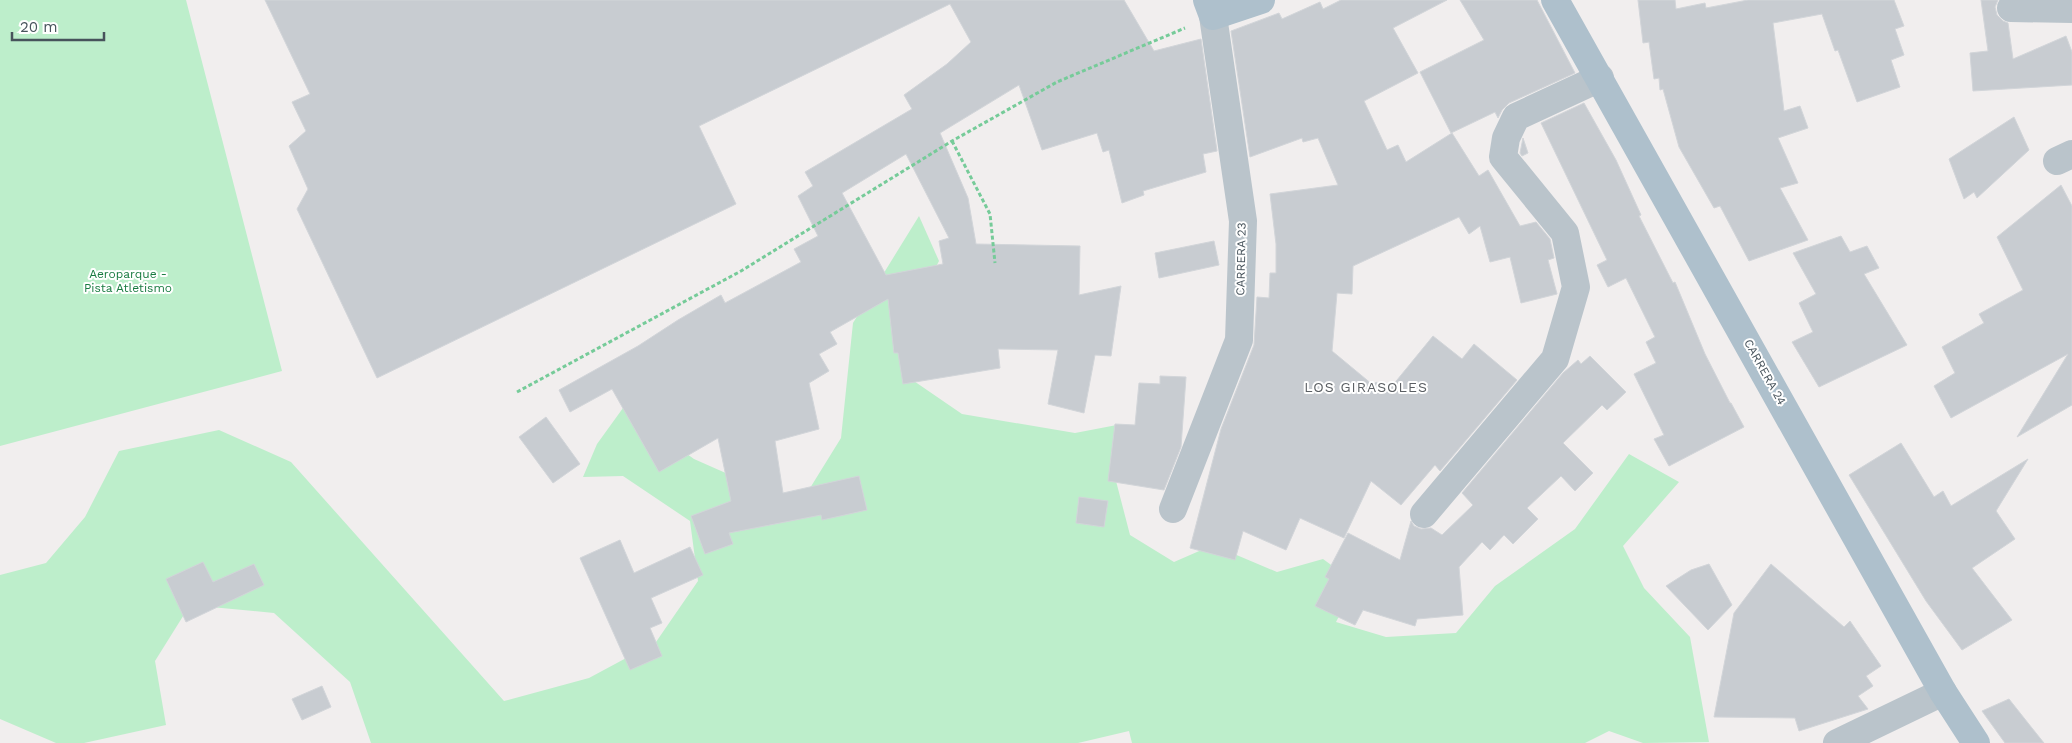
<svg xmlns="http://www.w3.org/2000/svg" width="2072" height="743" font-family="'Work Sans',sans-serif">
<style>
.green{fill:#bdeecb}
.building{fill:#c8ccd1;stroke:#d2d5d9;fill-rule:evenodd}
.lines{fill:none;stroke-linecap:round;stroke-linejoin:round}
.path{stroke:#76cb99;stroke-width:3;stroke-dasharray:4 2.5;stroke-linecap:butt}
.minor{stroke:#bac4cb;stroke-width:28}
.major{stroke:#aec0cc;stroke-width:28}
.labels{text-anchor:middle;stroke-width:4;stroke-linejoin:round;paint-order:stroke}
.street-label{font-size:12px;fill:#47535b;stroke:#fff}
.park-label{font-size:12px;fill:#197b41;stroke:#fff}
.neighbourhood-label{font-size:14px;letter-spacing:1px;fill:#5b5f63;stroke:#fff}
</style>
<rect width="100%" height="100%" fill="#f1eeee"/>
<path class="green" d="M 0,0 L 186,0 L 282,371 L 0,446 Z
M 919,216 L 939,261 L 905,327 L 908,377 L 962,414 L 1075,433 L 1122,424 L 1116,481 L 1130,535 L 1174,562 L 1213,545 L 1277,572 L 1323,559 L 1356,583 L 1336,622 L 1386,637 L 1456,633 L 1495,586 L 1575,529 L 1629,454 L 1679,482 L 1623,546 L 1644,588 L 1690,637 L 1709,742 L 1643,743 L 1609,731 L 1585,743 L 1132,743 L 1129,731 L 1078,743 L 371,743 L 350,682 L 274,613 L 190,605 L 155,661 L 166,725 L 84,743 L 56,743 L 0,719 L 0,575 L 46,563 L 85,517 L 119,451 L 219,430 L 291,462 L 504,701 L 589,678 L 656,642 L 698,581 L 690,521 L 623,476 L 583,477 L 597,444 L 623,408 L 694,459 L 746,482 L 802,501 L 841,438 L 853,323 Z"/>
<path class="building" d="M 265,0 L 1124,0 L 1154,51 L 1201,39 L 1217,151 L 1203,154 L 1206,172 L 1143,191 L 1144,195 L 1122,203 L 1109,150 L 1103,152 L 1097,133 L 1042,150 L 1019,85 L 940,133 L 968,198 L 976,244 L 1080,246 L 1079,295 L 1121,286 L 1111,356 L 1095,355 L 1084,413 L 1048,404 L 1058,350 L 998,349 L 1000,368 L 903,384 L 898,353 L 894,353 L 888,299 L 830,332 L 837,344 L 819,354 L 829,371 L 809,383 L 819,429 L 775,441 L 783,493 L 859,476 L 867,510 L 822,520 L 821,515 L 729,533 L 733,544 L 705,554 L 691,516 L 731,501 L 718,438 L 659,472 L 612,389 L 570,412 L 559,390 L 638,346 L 678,320 L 721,295 L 725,303 L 801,262 L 794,249 L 818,236 L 798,196 L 813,186 L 805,172 L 912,109 L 904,95 L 947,64 L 971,42 L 950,4 L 699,126 L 736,204 L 377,378 L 297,209 L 308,189 L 289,146 L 306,131 L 292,102 L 310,94 ZM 906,154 L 949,238 L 939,241 L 943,264 L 886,275 L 842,193 Z
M 1341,0 L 1447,0 L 1393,28 L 1418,73 L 1364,101 L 1387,150 L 1398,145 L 1406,162 L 1452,133 L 1479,176 L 1488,170 L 1520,226 L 1536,222 L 1550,239 L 1554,258 L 1548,260 L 1557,294 L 1521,303 L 1510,257 L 1490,262 L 1480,226 L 1469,234 L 1459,217 L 1353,266 L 1352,294 L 1337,293 L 1332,351 L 1373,385 L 1376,382 L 1388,391 L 1433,336 L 1462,359 L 1474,344 L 1517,380 L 1440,471 L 1435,465 L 1401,505 L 1371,481 L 1344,538 L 1300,518 L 1286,550 L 1243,531 L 1235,560 L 1190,548 L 1221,429 L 1254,345 L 1257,297 L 1269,298 L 1270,273 L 1276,273 L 1276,244 L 1270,194 L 1338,185 L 1318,138 L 1303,142 L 1302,138 L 1250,157 L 1231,31 L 1279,13 L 1282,19 L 1320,2 L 1323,9 Z
M 1460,0 L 1537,0 L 1575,73 L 1509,103 L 1502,110 L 1498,118 L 1495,112 L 1451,133 L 1420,72 L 1484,40 Z
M 1638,0 L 1675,0 L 1676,9 L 1705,3 L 1706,8 L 1748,0 L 1894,0 L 1904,26 L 1895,29 L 1904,55 L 1891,60 L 1900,87 L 1857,102 L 1838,50 L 1835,51 L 1822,14 L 1773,23 L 1784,111 L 1800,106 L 1808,128 L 1778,138 L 1798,183 L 1780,188 L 1808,240 L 1749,261 L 1720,206 L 1714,208 L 1679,147 L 1663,89 L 1660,90 L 1659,78 L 1654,79 L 1649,42 L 1643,43 Z
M 1981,0 L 1998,0 L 1995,7 L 1997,15 L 2003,21 L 2008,23 L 2013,59 L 2066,36 L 2072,52 L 2072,85 L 1973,91 L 1970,53 L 1988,51 Z
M 1584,103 L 1616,160 L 1641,215 L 1639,216 L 1673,283 L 1675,282 L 1705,354 L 1730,403 L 1731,403 L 1744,427 L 1669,466 L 1654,439 L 1664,435 L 1634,374 L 1656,363 L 1646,342 L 1655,337 L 1626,278 L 1608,287 L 1597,265 L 1607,260 L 1541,123 Z
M 2014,117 L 2029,150 L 1977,198 L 1974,192 L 1964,199 L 1949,159 Z
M 1523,138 L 1528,153 L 1522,156 L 1520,153 Z
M 2061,185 L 2072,206 L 2072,405 L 2017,437 L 2068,354 L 1951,418 L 1934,386 L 1955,373 L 1942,347 L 1984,323 L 1979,314 L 2023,290 L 1997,237 Z
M 1841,236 L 1850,252 L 1867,246 L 1879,268 L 1864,274 L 1907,345 L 1819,387 L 1792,342 L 1813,332 L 1799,303 L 1816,294 L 1793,253 Z
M 1214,241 L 1219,265 L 1159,278 L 1155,253 Z
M 1590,356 L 1626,392 L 1607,410 L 1602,405 L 1563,443 L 1593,473 L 1575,491 L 1561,476 L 1527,508 L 1538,519 L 1513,544 L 1504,535 L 1490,550 L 1482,542 L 1459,567 L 1463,615 L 1417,619 L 1415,626 L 1363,610 L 1355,625 L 1315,606 L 1329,579 L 1325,577 L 1348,533 L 1400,560 L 1411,521 L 1414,526 L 1421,529 L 1431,528 L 1442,535 L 1473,505 L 1462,493 L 1563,373 L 1578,360 L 1581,364 Z
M 1160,376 L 1186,377 L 1181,447 L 1164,490 L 1108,481 L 1115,424 L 1135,425 L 1139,383 L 1160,384 Z
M 546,417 L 580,464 L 553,483 L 519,437 Z
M 1901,443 L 1934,497 L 1943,491 L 1951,506 L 2028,459 L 1996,511 L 2015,539 L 1972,568 L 2012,620 L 1962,650 L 1926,601 L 1849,475 Z
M 1079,497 L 1108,501 L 1104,527 L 1076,523 Z
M 620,540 L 634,573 L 690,547 L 703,575 L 651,598 L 662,623 L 650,628 L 662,656 L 630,670 L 580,558 Z
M 203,562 L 213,582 L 254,564 L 264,585 L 186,622 L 166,579 Z
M 1709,564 L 1732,605 L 1708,630 L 1666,586 L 1691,570 Z
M 1771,564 L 1844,627 L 1850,621 L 1881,666 L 1866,676 L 1873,686 L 1858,696 L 1868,709 L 1799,731 L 1795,718 L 1714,717 L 1734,613 Z
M 322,686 L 331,707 L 302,720 L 292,699 Z
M 2009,699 L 2028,723 L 2044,743 L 2005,743 L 1982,711 Z"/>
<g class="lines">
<path class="path" d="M 952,141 L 990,214 L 995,263
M 517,392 L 741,271 L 952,141 L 1057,82 L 1185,28"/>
<path class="minor" d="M 2011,8 L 2072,9
M 2057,161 L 2072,154
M 1173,509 L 1239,340 L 1243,221 L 1213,16
M 1424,514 L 1555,359 L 1576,287 L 1565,233 L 1503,157 L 1506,138 L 1516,117 L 1600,78
M 1837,743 L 1943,692"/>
<path class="major" d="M 1207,0 L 1213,16 L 1261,0
M 1555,0 L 1943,692 L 1976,743"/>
</g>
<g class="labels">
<g class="street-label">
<text transform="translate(1241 259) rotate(-89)" y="4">CARRERA 23</text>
<text transform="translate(1765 372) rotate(61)" y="4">CARRERA 24</text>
</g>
<g class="park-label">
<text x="128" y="278">Aeroparque -<tspan x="128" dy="14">Pista Atletismo</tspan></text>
</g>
<g class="neighbourhood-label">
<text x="1366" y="392">LOS GIRASOLES</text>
</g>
</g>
<path d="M12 32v8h92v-8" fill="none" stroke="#47535b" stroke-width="2.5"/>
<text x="20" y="32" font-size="15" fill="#47535b" stroke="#ffffff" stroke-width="4" paint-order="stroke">20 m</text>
</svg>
